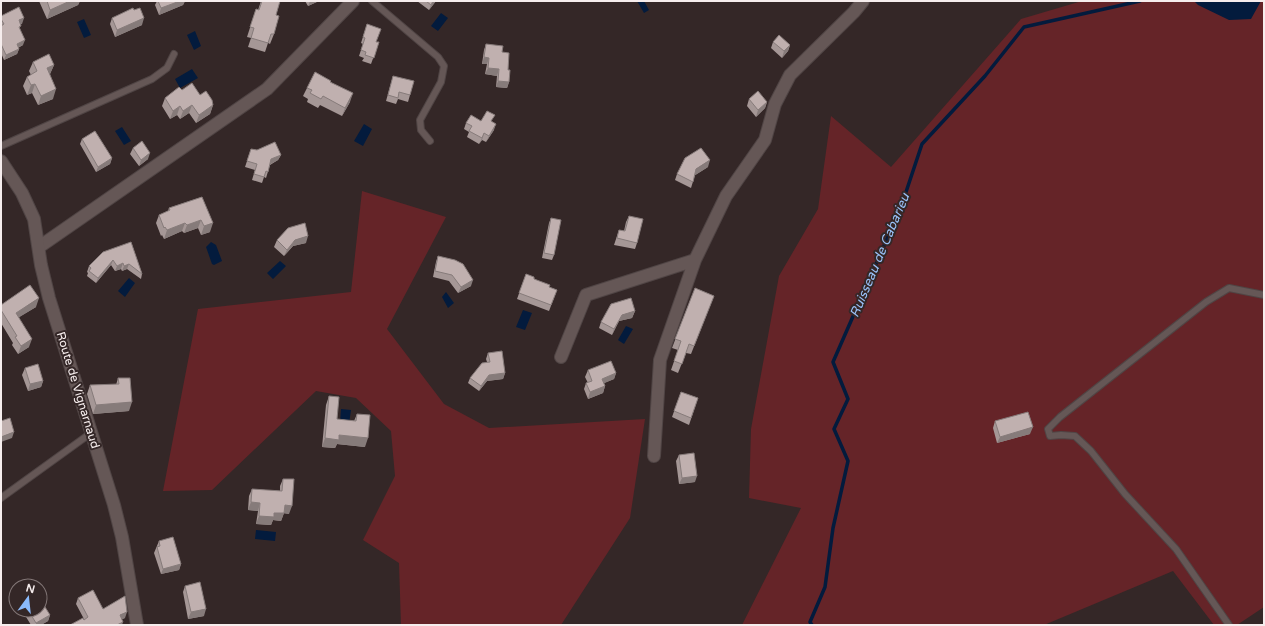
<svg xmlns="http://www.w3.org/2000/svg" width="1265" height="626" font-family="'Varela Round',sans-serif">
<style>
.green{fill:#652428}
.water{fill:#031b3d}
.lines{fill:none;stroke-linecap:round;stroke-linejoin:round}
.stream{stroke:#031b3d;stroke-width:3.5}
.lane-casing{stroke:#504545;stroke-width:8}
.street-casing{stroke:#504545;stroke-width:14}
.secondary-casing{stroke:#504545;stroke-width:14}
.lane{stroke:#655756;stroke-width:6}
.street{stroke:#655756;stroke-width:12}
.secondary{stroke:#655756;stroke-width:12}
.wall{fill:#a59796}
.shaded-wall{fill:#867b7a}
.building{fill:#c0b0af;stroke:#867b7a}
.labels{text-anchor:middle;stroke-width:4;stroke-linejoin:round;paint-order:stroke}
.street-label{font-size:12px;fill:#f6eded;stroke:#342727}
.water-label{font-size:13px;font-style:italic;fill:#9ac2f9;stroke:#342727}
</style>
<rect width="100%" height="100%" fill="#342727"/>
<path class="green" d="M 1082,1 L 1264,1 L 1264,607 L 1237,625 L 1214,625 L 1173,571 L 1044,625 L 742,625 L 801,508 L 749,498 L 751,429 L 779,276 L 818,209 L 831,116 L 891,167 L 1021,19 Z
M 362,191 L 446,217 L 387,329 L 444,404 L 489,428 L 645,419 L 630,518 L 561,625 L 401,625 L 399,563 L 363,540 L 395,476 L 391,431 L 356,398 L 316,391 L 212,490 L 163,491 L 198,309 L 351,292 Z"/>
<path class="water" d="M 637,1 L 644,1 L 649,10 L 644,13 Z
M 1194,1 L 1261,1 L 1251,19 L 1229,20 L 1198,5 Z
M 441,13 L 448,18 L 438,31 L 431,26 Z
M 84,19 L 91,35 L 84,38 L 77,22 Z
M 195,31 L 201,46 L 194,50 L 187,35 Z
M 192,69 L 198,78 L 180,88 L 175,79 Z
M 364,124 L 372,129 L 363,146 L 354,141 Z
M 122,127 L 131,141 L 124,145 L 115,131 Z
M 211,242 L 216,245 L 222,261 L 214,265 L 212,264 L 206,247 Z
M 280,261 L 286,266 L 273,279 L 267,273 Z
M 129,278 L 135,283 L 125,297 L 118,291 Z
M 446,292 L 454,303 L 448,308 L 442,297 Z
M 523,310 L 532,313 L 525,330 L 516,327 Z
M 626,326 L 633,329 L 624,344 L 618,340 Z
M 341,409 L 351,410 L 349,424 L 340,423 Z
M 256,530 L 276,532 L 275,541 L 255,539 Z"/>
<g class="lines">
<path class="stream" d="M 812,625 L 810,622 L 825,587 L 833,528 L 848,461 L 834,429 L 848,399 L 833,362 L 901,207 L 922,144 L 985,76 L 1024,27 L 1140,1"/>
<g class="lane-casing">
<path id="lane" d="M 372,1 L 438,57 L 444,66 L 441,82 L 420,120 L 421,130 L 430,141
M 1,146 L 152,79 L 167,68 L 174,54
M 1,498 L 91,433
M 1229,625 L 1176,549 L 1125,494 L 1091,451 L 1075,436 L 1061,435 L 1050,436 L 1048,429 L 1060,417 L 1206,302 L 1229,288 L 1264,295"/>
</g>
<g class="street-casing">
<path id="street" d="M 39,247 L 267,89 L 353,1
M 561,357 L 586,295 L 695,260
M 654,456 L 660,360 L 695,260 L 726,196 L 765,140 L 775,104 L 790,75 L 854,12 L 863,1"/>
</g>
<g class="secondary-casing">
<path id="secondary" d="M 1,161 L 22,193 L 34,219 L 41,265 L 49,298 L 114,505 L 122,537 L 137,625"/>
</g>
<use href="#lane" class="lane"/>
<use href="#street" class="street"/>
<use href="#secondary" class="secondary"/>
</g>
<path class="wall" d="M 39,1 L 80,1 L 78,5 L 47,19 Z
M 157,1 L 185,1 L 183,5 L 159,15 L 155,5 Z
M 261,1 L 280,1 L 276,15 L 274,34 L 270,44 L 268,43 L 265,52 L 248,47 L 251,38 L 247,37 L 256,9 L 258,10 Z
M 305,1 L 319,1 L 308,6 Z
M 417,1 L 436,1 L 429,10 Z
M 134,10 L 142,25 L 115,37 L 110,24 L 112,18 Z
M 1,16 L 22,24 L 20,24 L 20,29 L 23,45 L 18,48 L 19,49 L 17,54 L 4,60 L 1,53 Z
M 367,24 L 376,42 L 379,42 L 371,64 L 362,61 L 364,58 L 359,56 L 363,44 L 361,43 Z
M 773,42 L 790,45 L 788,51 L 782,58 L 771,48 Z
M 486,44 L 502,52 L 508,70 L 509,82 L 507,88 L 496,87 L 497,76 L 485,74 L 487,64 L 482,64 L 484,50 Z
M 33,62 L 54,65 L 50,74 L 53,99 L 38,105 L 32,93 L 27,95 L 23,86 L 27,77 L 31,75 L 29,71 Z
M 393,76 L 410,95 L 408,102 L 398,99 L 396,104 L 386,101 Z
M 331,82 L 350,102 L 342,116 L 320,105 L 318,108 L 307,102 L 308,99 L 303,96 L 307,88 Z
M 182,90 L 200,95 L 213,105 L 210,114 L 196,123 L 189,113 L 180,119 L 177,115 L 170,119 L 162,106 L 165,98 Z
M 749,99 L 767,102 L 765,108 L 756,117 L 747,106 Z
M 481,121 L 492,122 L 494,130 L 486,142 L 482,140 L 479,144 L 467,137 L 469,132 L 464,129 L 466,123 Z
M 82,139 L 112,158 L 110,164 L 96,172 L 80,144 Z
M 133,148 L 148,159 L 139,166 L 130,154 Z
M 251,149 L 281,155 L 278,160 L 270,165 L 266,178 L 264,177 L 262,183 L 252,180 L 255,170 L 245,167 Z
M 708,167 L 695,175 L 691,188 L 675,180 L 677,174 Z
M 202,197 L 210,232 L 201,235 L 198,228 L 184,233 L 182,231 L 164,239 L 162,235 L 161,236 L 156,223 L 159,215 L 168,211 L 169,208 Z
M 629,216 L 637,243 L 635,249 L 614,245 L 619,230 L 624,231 L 626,222 Z
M 551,218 L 554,255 L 552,260 L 542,258 L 549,223 Z
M 277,240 L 306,243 L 293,246 L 284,256 L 274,247 Z
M 131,242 L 142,274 L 141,279 L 127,269 L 122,271 L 121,269 L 115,271 L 111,265 L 96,283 L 87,276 L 88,273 L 87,272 L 89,266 Z
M 438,256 L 471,286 L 458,293 L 449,281 L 433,277 L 436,262 Z
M 526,274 L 549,287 L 557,290 L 549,311 L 517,299 Z
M 695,288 L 714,296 L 691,354 L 686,353 L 678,373 L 671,370 L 678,350 L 672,348 Z
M 1,305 L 36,307 L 19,317 L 29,347 L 18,354 L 12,345 L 13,343 L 1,323 Z
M 635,311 L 632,318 L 619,321 L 612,335 L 599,328 L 601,322 Z
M 488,353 L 505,373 L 503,379 L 487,381 L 479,391 L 468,383 L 470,378 L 487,362 L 486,359 Z
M 25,368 L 43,381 L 41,387 L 28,391 L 22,375 Z
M 588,370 L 616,373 L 614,379 L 604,383 L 605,386 L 603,393 L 588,399 L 584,389 L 586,383 L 588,383 L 585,377 Z
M 118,378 L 129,411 L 93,414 L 87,394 L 90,385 L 116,385 Z
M 681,392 L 698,398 L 689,425 L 672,417 Z
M 329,396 L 337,419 L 354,421 L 357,414 L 365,447 L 337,444 L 335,448 L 322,447 L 326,405 Z
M 995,421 L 1030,434 L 997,443 L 993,428 Z
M 679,455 L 695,482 L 679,484 L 676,461 Z
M 283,479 L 289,514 L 284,513 L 281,521 L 273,520 L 271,525 L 256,524 L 258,511 L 248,510 L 249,496 L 252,489 L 280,491 L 280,486 Z
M 159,541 L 181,564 L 179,570 L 161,574 L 154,553 Z
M 185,586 L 204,616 L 188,619 L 183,592 Z
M 78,598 L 103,609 L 125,618 L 122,619 L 84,620 L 84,619 L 76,604 Z
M 24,610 L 40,610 L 50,615 L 48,621 L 41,625 L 31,625 L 23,612 Z"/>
<path class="shaded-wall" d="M 70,1 L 80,1 L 78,5 L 47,19 L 50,10 Z
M 180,1 L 185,1 L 183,5 L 159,15 L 161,8 Z
M 310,1 L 319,1 L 308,6 Z
M 433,1 L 436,1 L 429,10 L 431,5 Z
M 24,18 L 22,24 L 17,26 L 19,20 Z
M 144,18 L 142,25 L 115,37 L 117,30 Z
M 25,40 L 23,45 L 15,49 L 17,44 Z
M 790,45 L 788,51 L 782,58 L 784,51 Z
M 19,49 L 17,54 L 4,60 L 6,55 Z
M 484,57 L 489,58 L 487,64 L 482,64 Z
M 54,65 L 50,74 L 43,78 L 47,68 Z
M 488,68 L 499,69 L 497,76 L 485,74 Z
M 498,81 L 509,82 L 507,88 L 496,87 Z
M 35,84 L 32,93 L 27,95 L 31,85 Z
M 56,89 L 53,99 L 38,105 L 41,96 Z
M 353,93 L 350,102 L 342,116 L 345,108 Z
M 767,102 L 765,108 L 756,117 L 758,110 Z
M 192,105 L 189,113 L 180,119 L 183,111 Z
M 213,105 L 210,114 L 196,123 L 199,115 Z
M 180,106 L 177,115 L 170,119 L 173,111 Z
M 496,124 L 494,130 L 486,142 L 489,136 Z
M 484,133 L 482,140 L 479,144 L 482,138 Z
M 150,153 L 148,159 L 139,166 L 141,160 Z
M 281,155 L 278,160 L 269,165 L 271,159 Z
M 112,158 L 110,164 L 96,172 L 98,167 Z
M 710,160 L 708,167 L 694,176 L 696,169 Z
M 201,220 L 198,228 L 184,233 L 187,225 Z
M 185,223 L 182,231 L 164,239 L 167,230 Z
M 213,223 L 210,232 L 201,235 L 204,226 Z
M 308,236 L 306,243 L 293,246 L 284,256 L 287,250 L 295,240 Z
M 113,260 L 111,265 L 96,283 L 98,278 Z
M 123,263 L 121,269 L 115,271 L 117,266 Z
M 129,264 L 127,269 L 122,271 L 124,266 Z
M 473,280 L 471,286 L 458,293 L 461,287 Z
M 39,298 L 36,307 L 13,321 L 16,313 Z
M 635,311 L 632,318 L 619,321 L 612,335 L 614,329 L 622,315 Z
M 32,339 L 29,347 L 18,354 L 21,346 Z
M 505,373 L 503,379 L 487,381 L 479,391 L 481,386 L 489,375 Z
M 616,373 L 614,379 L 600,385 L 602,379 Z
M 43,381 L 41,387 L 28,391 L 30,384 Z
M 605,386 L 603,393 L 588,399 L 590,392 Z
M 132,402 L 129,411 L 93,414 L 96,405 Z
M 1033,427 L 1030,434 L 997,443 L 1000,437 Z
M 14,432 L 12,438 L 1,442 L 1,437 Z
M 339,435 L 368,438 L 365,447 L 337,444 L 335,448 L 322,447 L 325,438 Z
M 697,476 L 695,482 L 679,484 L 682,478 Z
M 251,502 L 260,503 L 258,511 L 248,510 Z
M 285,505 L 292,506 L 289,514 L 282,513 Z
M 274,513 L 284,513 L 281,521 L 273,520 L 271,525 L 256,524 L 259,516 Z
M 181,564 L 179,570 L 161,574 L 163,569 Z
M 206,609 L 204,616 L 188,619 L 191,612 Z
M 127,612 L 125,618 L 118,621 L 120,615 Z
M 50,615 L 48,621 L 41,625 L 36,625 L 36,623 Z
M 123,622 L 122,625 L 117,625 Z"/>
<path class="building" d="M 47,1 L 70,1 L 50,10 Z
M 158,1 L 180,1 L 161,8 Z
M 262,1 L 280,1 L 276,15 L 279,16 L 274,34 L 271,34 L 268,43 L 251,38 L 254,28 L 250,27 L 256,9 L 259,10 Z
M 426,1 L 433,1 L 431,5 Z
M 19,7 L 24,18 L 19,20 L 21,26 L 19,27 L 25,40 L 17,44 L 19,49 L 6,55 L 1,44 L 1,26 L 4,24 L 1,19 L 1,16 Z
M 133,8 L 134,10 L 140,8 L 144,18 L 117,30 L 112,18 Z
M 367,24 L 381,29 L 376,42 L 379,42 L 374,58 L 365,55 L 366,52 L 361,50 L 365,38 L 363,37 Z
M 779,35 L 790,45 L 784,51 L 773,42 Z
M 486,44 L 503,46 L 502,52 L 509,53 L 508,70 L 510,70 L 509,82 L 498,81 L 499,69 L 488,68 L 489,58 L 484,57 Z
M 49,54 L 54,65 L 47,68 L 56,89 L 41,96 L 35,84 L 31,85 L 27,77 L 37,71 L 33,62 Z
M 315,72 L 331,81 L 330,82 L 353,93 L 345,108 L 323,96 L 321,99 L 310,93 L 312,90 L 307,88 Z
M 393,76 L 414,81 L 410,95 L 399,92 L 398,98 L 388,95 Z
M 192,83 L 200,95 L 206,91 L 212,100 L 213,105 L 199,115 L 192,105 L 183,111 L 180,106 L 173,111 L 165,98 L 179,87 L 182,90 Z
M 758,91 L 767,102 L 758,110 L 749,99 Z
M 487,111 L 495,115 L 491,121 L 496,124 L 489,136 L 484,133 L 482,138 L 469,131 L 472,126 L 466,123 L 471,115 L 481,121 Z
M 95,131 L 112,158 L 98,167 L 82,139 Z
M 142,141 L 150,153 L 141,160 L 133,148 Z
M 275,142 L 281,155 L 271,159 L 268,172 L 266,171 L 264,177 L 254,174 L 257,164 L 247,161 L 251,149 L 257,150 Z
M 701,148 L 710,160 L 696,169 L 693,182 L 677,174 L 685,158 Z
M 202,197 L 213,223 L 204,226 L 201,220 L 187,225 L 185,223 L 167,230 L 165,227 L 164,228 L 159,215 L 170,210 L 169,208 Z
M 629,216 L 643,219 L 637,243 L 617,238 L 619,230 L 625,231 Z
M 551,218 L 561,220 L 554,255 L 544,253 Z
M 305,223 L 308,236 L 295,240 L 287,250 L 277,240 L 288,228 Z
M 131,242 L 142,274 L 129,264 L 124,266 L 123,263 L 117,266 L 113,260 L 98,278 L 89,271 L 91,268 L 89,266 L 103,252 Z
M 438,256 L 455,260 L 463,264 L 473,280 L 461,287 L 452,275 L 435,271 Z
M 526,274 L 534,277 L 534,279 L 550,285 L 549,287 L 557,290 L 551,305 L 519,293 Z
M 30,285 L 39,298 L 16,313 L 32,339 L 21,346 L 15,337 L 17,336 L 1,310 L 1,305 Z
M 695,288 L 714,296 L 694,346 L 689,344 L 682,364 L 674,361 L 681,341 L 675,339 Z
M 631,298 L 635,311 L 622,315 L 614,329 L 601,322 L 611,304 Z
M 502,351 L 505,373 L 489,375 L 481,386 L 470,378 L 482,363 L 490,362 L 488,353 Z
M 611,361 L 616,373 L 602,379 L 605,386 L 590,392 L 586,383 L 592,381 L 588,370 Z
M 38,364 L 43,381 L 30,384 L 25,368 Z
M 118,378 L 130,378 L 132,402 L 96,405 L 90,385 L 119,384 Z
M 681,392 L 698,398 L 691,418 L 674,411 Z
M 329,396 L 339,397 L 337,419 L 356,421 L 357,414 L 370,415 L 368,438 L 339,435 L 339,440 L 325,438 Z
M 1028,412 L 1033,427 L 1000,437 L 995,421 Z
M 10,418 L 14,432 L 1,437 L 1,421 Z
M 694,453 L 697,476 L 682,478 L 679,455 Z
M 283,479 L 294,479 L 292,506 L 285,505 L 284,513 L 274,513 L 274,517 L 259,516 L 260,503 L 251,502 L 252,489 L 282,491 Z
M 173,537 L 181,564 L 163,569 L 157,547 L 160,546 L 159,541 Z
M 200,582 L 206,609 L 191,612 L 185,586 Z
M 93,590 L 103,609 L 125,596 L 127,612 L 120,615 L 123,622 L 117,625 L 70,625 L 83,618 L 84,620 L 88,617 L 78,598 Z
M 40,599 L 50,615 L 36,623 L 28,610 L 40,610 Z"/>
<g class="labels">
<g class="street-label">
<text transform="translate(78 390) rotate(73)" y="4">Route de Vignarnaud</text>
</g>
<g class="water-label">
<text transform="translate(879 255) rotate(-67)" y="5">Ruisseau de Cabarieu</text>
</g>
</g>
<rect width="1265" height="626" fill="none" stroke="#f6eded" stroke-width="4"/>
<g transform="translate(28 598) rotate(15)"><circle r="19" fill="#342727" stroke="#827676"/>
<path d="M0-3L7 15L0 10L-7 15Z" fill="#8abafc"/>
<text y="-6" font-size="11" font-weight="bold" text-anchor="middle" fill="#f6eded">N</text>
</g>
</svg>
